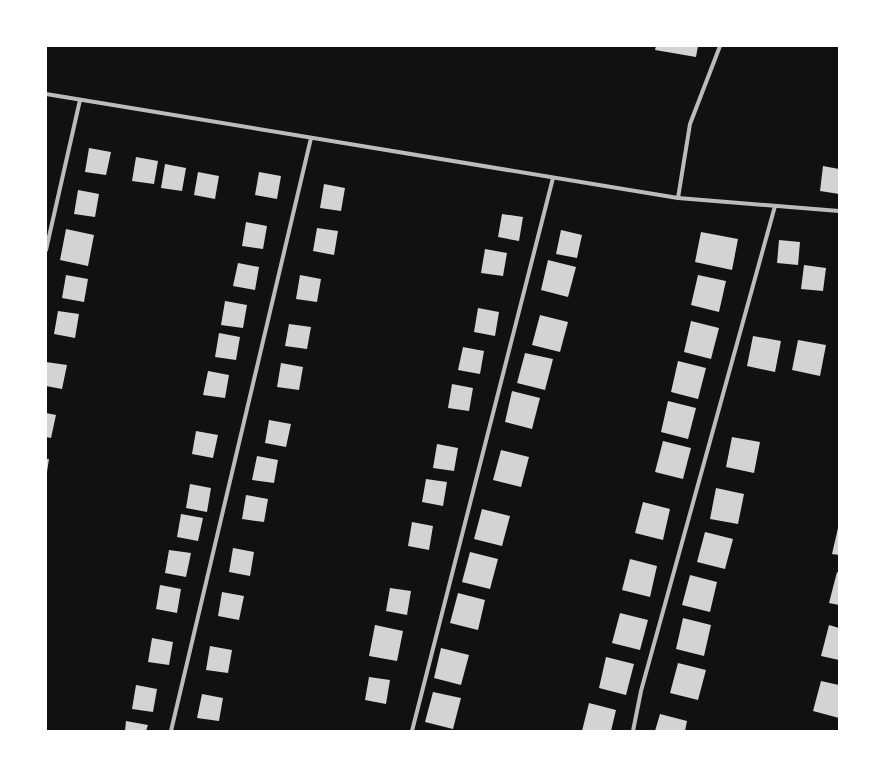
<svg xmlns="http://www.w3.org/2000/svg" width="885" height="777" font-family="'DejaVu Sans',sans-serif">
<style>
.building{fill:#d3d3d3}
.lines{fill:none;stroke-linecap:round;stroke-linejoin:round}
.minor{stroke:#bcbcbc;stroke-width:4}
</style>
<rect width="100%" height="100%" fill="#111"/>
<path class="building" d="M 656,46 L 698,46 L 696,57 L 655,50 Z
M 89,148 L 111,152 L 106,175 L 85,172 Z
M 136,157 L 158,161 L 154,184 L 132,181 Z
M 165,164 L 186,168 L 182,191 L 161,188 Z
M 823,166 L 839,169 L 839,194 L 820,191 Z
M 198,172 L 219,176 L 215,199 L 194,195 Z
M 259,172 L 281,176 L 277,199 L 255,195 Z
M 324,184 L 345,188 L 341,211 L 320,208 Z
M 78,190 L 99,194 L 95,217 L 74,214 Z
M 502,214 L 523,217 L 519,241 L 498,237 Z
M 246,222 L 267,226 L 263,249 L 242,246 Z
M 317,228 L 338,231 L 334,255 L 313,251 Z
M 66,229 L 94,235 L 88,266 L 60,260 Z
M 561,230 L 582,235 L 577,258 L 556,254 Z
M 701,232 L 738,239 L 732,270 L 695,262 Z
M 779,240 L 800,242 L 798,265 L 777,263 Z
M 485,249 L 507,253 L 503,276 L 481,273 Z
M 548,260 L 576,267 L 568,297 L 541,290 Z
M 238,263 L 259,267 L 255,290 L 233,286 Z
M 804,265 L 826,268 L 823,291 L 801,289 Z
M 66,275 L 88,279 L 84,302 L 62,298 Z
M 300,275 L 321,279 L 317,302 L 296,299 Z
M 698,275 L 726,281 L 719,312 L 691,305 Z
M 225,301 L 247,305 L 243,328 L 221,325 Z
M 478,308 L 499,312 L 495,336 L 474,332 Z
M 58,311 L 79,314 L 75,338 L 54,334 Z
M 540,315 L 568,322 L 560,352 L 532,345 Z
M 691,321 L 719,328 L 711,359 L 684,352 Z
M 289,324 L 311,327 L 307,349 L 285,346 Z
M 219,333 L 240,337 L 236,360 L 215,357 Z
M 753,336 L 781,341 L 775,372 L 747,366 Z
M 798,340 L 826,345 L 820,376 L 792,370 Z
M 463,347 L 484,351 L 480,374 L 458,370 Z
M 525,353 L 553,359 L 545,390 L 517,383 Z
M 678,361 L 706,368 L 698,399 L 671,392 Z
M 46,362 L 67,365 L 62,389 L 46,386 Z
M 281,363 L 303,367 L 299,390 L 277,387 Z
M 208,371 L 229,375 L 225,398 L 203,395 Z
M 452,384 L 473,388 L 469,411 L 448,408 Z
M 512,391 L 540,398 L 532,429 L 505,422 Z
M 668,401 L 696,408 L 688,439 L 661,432 Z
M 46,413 L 56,415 L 51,438 L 46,437 Z
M 269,420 L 291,424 L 286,447 L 265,443 Z
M 196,431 L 218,435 L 213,458 L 192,454 Z
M 732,437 L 760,442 L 754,473 L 726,467 Z
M 663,441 L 691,448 L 683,479 L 655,472 Z
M 437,444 L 458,448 L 454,471 L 433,468 Z
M 501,450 L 529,457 L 521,487 L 493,480 Z
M 257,456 L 278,460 L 274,483 L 252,480 Z
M 46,459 L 49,459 L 47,472 L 46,472 Z
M 426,479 L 447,482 L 443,506 L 422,502 Z
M 190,484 L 211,488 L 207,512 L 186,508 Z
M 716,488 L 744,494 L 738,524 L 710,519 Z
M 246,495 L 268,499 L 264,522 L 242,519 Z
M 643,502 L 670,509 L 663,540 L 635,533 Z
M 482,509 L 510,516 L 502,546 L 474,539 Z
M 181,514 L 203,518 L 198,541 L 177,537 Z
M 412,522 L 433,526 L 429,550 L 408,546 Z
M 838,528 L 839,528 L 839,555 L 832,554 Z
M 705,532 L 733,539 L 725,569 L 697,562 Z
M 233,548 L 254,552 L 250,576 L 229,572 Z
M 169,550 L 191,553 L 186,577 L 165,573 Z
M 470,552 L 498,559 L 490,589 L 462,582 Z
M 630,559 L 657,566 L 650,597 L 622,590 Z
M 837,572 L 839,573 L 839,605 L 829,603 Z
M 690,575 L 717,582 L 710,612 L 682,605 Z
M 160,585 L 181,589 L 177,613 L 156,609 Z
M 390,588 L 411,591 L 407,615 L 386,611 Z
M 222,592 L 244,596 L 239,620 L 218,616 Z
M 458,593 L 485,600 L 478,630 L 450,623 Z
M 620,613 L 648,620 L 640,650 L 612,643 Z
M 683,618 L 711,625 L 704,656 L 676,649 Z
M 375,625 L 403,631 L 397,661 L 369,656 Z
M 829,625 L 839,628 L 839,660 L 821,656 Z
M 152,638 L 173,642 L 169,665 L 148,662 Z
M 210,646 L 232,650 L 228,673 L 206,670 Z
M 441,648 L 469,655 L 461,685 L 434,678 Z
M 606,657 L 634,664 L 626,695 L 599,688 Z
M 678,663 L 706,670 L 698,700 L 670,693 Z
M 369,677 L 390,680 L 386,704 L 365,700 Z
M 821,681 L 839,685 L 839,718 L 813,711 Z
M 136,685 L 157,689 L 153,712 L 132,709 Z
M 433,692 L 461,698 L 453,729 L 425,722 Z
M 202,694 L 223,698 L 219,721 L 197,718 Z
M 589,703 L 616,710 L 611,731 L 582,731 Z
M 660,714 L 687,721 L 685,731 L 655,731 Z
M 126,721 L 148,725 L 146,731 L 125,731 Z"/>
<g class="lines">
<path class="minor" d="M 46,94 L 678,198 L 839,211
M 678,198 L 690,124 L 720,46
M 46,250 L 80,100
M 171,731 L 311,138
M 412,731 L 553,178
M 633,731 L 641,691 L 775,206"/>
</g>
<rect width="885" height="777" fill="none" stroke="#ffffff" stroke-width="94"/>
</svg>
